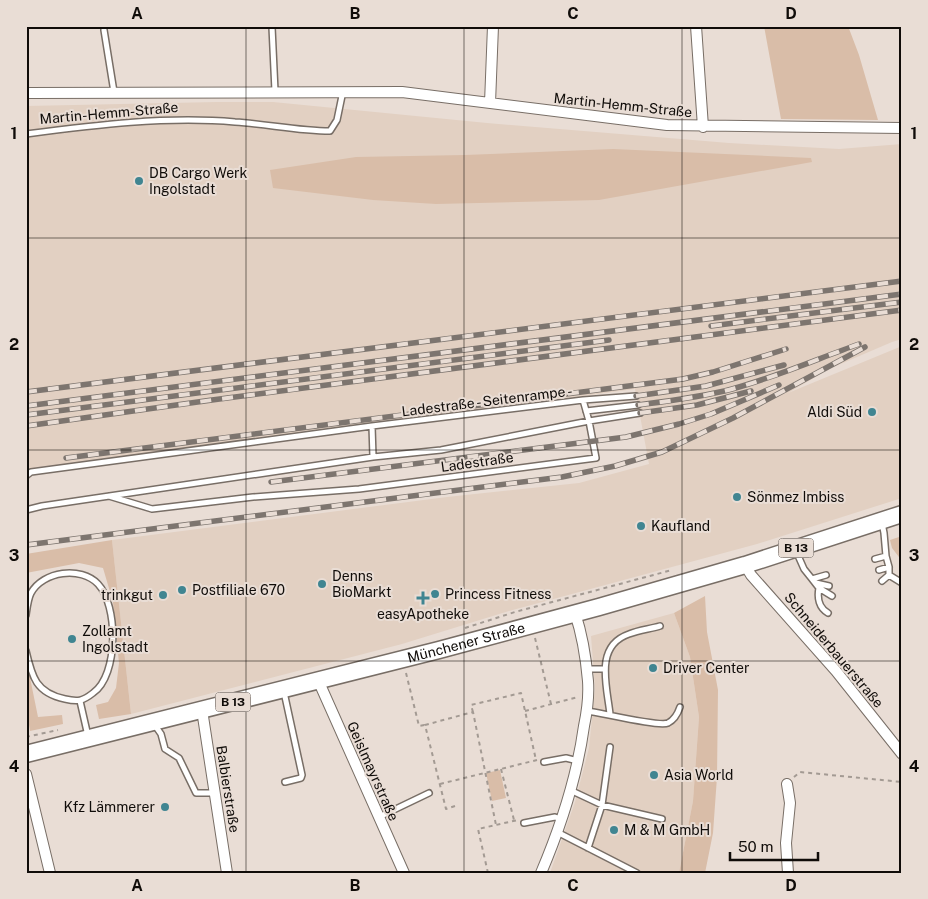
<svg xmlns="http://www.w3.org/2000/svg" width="928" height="899" font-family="'Public Sans',sans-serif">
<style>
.built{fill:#e2d0c2}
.green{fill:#d9bda8}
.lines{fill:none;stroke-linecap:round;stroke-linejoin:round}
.lane-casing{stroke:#786e66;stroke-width:8}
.street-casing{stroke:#786e66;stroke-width:12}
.primary-casing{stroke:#786e66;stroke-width:19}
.path{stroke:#a39a93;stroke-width:2;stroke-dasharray:4 4;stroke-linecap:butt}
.lane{stroke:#fff;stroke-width:5}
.street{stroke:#fff;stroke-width:10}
.primary{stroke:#fff;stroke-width:16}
.rail-casing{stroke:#7d756f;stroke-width:5.5}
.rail{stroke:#e9ddd5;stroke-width:4;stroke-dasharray:11;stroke-linecap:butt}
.grid{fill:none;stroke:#100c09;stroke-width:1;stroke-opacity:0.55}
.poi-dot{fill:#408591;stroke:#e9ddd5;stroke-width:2}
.labels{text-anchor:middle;stroke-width:4;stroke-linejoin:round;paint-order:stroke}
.shield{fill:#e9ddd5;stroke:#514b46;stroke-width:1}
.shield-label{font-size:12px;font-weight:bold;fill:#100c09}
.street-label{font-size:14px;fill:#100c09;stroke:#e9ddd5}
.poi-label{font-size:14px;fill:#100c09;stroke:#e9ddd5;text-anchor:start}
.neatline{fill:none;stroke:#100c09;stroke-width:2}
.grid-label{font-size:16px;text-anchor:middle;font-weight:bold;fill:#100c09}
</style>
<rect width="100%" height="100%" fill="#e9ddd5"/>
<path class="built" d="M 217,102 L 273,102 L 487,123 L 729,143 L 839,149 L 902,144 L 902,339 L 892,342 L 829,369 L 788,393 L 902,346 L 902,498 L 757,544 L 509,611 L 402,644 L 131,714 L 112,540 L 447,497 L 579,483 L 649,464 L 635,389 L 26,469 L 26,106 Z
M 674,613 L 690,657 L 699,717 L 693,801 L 679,873 L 550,873 L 575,802 L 589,748 L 595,688 L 591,636 Z"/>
<path class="green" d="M 764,26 L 848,26 L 859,55 L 878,120 L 781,119 Z
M 613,149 L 811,158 L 812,162 L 599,200 L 436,204 L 373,200 L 273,188 L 270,170 L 356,157 L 465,155 Z
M 902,536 L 902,561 L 892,548 L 890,540 Z
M 112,540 L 131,714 L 99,719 L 96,705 L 108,702 L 116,688 L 119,663 L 113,602 L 103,568 L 79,563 L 26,573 L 26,554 Z
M 705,596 L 707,632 L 718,690 L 717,777 L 713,833 L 705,873 L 679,873 L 693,801 L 699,717 L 690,657 L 674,613 Z
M 26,658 L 38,717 L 62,715 L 63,724 L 30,731 L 26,706 Z
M 500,770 L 506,798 L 492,801 L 486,773 Z"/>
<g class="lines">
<g class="lane-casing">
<path id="lane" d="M 272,27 L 275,91
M 104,30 L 114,92
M 26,134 C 95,125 166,116 235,122 C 267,124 298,131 330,131 L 337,120 L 343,91
M 583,400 L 636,396
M 586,411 L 638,405
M 372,426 L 583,400 L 589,421 L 640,413
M 26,476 L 31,472 L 372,426 L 373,457
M 26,510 L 42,506 L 373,457 L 441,450 L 589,421 L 596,458 L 359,489 L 253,497 L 152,509 L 109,496
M 796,551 L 804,569 L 812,579 L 826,575
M 875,559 L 886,556 L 884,533 L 882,523
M 879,570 L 889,567
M 889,575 L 902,583
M 812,579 L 819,588 L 832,596
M 882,581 L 889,575 L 889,567 L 886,556
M 816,583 L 829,586
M 819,588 C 817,598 819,608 828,613
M 26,615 C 27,608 28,599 31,593 C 43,571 81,566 98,584 C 118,605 119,675 93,693 C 83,701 78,702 65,699 C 36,693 32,677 26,651
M 587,669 L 605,669
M 284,692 L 302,775 L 301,778 L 285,782
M 80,701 L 88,736
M 587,711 C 602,713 659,727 668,723 C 674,720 678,713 680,707
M 610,714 C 607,686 594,646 629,634 C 639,630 650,629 660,626
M 154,724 L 161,734 L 165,749 L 179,758 L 196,793 L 214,793
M 544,762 L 566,758 L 578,761
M 570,790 L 602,805 L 662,819
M 379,817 L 429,793
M 524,823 L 555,817 L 561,819
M 557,832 L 637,873
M 588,848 L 602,805 L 610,747"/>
</g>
<g class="street-casing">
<path id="street" d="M 696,26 L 703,127
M 26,93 L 402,92 L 667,125 L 902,128
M 490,103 L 493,26
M 745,565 L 751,575 L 836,671 L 902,754
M 318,680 L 404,873
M 202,710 L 227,873
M 26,774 L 50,873
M 787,784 L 790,803 L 786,843 L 788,873
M 541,873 C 561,826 577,777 584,726 C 587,712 589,696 588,681 C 586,658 582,634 575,613"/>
</g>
<g class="primary-casing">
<g id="primary">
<path id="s1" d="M 26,754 L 439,650 L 599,607 L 745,565 L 902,514"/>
</g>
</g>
<path class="path" d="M 465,628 L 515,612 L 672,570
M 535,638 L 551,704
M 406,673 L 419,726 L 425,725
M 525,711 L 578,697
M 473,712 L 471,705 L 521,693 L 536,760
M 26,737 L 58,730
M 501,769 L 514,820
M 794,777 L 800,772 L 902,782
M 440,784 L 537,760
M 455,806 L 446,809 L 425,725 L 473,712 L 496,825
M 488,873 L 478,829 L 518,820"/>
<use href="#lane" class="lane"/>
<use href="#street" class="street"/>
<use href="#primary" class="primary"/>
<g class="rail-casing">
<path id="rail" d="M 711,326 L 902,302
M 26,392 L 902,281
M 636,396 L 706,386 L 784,365
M 638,405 C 669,401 702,397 732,389 C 776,377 817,359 859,344
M 26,406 L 902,294
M 640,413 L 697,405 L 751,391
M 26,415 L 609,340
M 26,426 L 212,400 L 902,310
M 66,458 L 683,379 L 713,372 L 786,349
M 271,482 L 626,437 L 679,424 L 711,414 L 779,385
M 26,545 L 562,477 L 615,466 L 662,452 L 733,418 L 865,347"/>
</g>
<use href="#rail" class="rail"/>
</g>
<path class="grid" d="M 246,26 L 246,873M 464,26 L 464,873M 682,26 L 682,873M 26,238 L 902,238M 26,450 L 902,450M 26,661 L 902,661"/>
<g class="poi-dot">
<circle cx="139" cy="181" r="5"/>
<circle cx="872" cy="412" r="5"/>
<circle cx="737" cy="497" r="5"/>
<circle cx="641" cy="526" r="5"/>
<circle cx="322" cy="584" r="5"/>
<circle cx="182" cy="590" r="5"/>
<circle cx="435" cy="594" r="5"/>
<circle cx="163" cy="595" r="5"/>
<path d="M420.5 590.5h5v5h5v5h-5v5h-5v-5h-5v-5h5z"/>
<circle cx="72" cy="639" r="5"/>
<circle cx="653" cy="668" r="5"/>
<circle cx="654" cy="775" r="5"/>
<circle cx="165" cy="807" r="5"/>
<circle cx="614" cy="830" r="5"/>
</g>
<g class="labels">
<g class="shield">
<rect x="778.5" y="538.5" width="35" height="19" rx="4"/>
<rect x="215.5" y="692.5" width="35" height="19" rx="4"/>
</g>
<g class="shield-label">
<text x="796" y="552">B 13</text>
<text x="233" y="706">B 13</text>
</g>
<g class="street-label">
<text transform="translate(623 105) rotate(6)" y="5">Martin-Hemm-Straße</text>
<text transform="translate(109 113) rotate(-5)" y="5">Martin-Hemm-Straße</text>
<text transform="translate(487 401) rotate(-7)" y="5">Ladestraße - Seitenrampe -</text>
<text transform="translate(477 462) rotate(-8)" y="5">Ladestraße</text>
<text dy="5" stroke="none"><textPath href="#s1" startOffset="454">Münchener Straße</textPath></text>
<text transform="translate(834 650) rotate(50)" y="5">Schneiderbauerstraße</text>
<text transform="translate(373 771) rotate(66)" y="5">Geislmayrstraße</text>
<text transform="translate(228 789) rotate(81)" y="5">Balbierstraße</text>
</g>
<g class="poi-label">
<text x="149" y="178">DB Cargo Werk<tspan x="149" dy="16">Ingolstadt</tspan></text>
<text x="862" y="417" text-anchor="end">Aldi Süd</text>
<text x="747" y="502">Sönmez Imbiss</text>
<text x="651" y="531">Kaufland</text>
<text x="332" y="581">Denns<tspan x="332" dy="16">BioMarkt</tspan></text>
<text x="192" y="595">Postfiliale 670</text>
<text x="445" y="599">Princess Fitness</text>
<text x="153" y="600" text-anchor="end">trinkgut</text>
<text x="423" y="619" text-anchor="middle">easyApotheke</text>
<text x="82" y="636">Zollamt<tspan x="82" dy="16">Ingolstadt</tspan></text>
<text x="663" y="673">Driver Center</text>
<text x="664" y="780">Asia World</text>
<text x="155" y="812" text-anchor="end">Kfz Lämmerer</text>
<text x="624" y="835">M &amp; M GmbH</text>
</g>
</g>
<rect width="928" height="899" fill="none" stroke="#e9ddd5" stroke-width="55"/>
<path d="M730 852v8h88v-8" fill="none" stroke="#100c09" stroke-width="2.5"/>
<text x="738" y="852" font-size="15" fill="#100c09" stroke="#e9ddd5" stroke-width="4" paint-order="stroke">50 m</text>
<rect x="28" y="28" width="872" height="844" class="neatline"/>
<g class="grid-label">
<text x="137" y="19">A</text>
<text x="355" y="19">B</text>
<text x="573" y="19">C</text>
<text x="791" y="19">D</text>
<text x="14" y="139">1</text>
<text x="914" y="139">1</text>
<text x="14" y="350">2</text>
<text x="914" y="350">2</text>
<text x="14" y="561">3</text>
<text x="914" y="561">3</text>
<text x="14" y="772">4</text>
<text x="914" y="772">4</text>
<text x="137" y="891">A</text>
<text x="355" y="891">B</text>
<text x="573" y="891">C</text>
<text x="791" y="891">D</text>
</g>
</svg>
